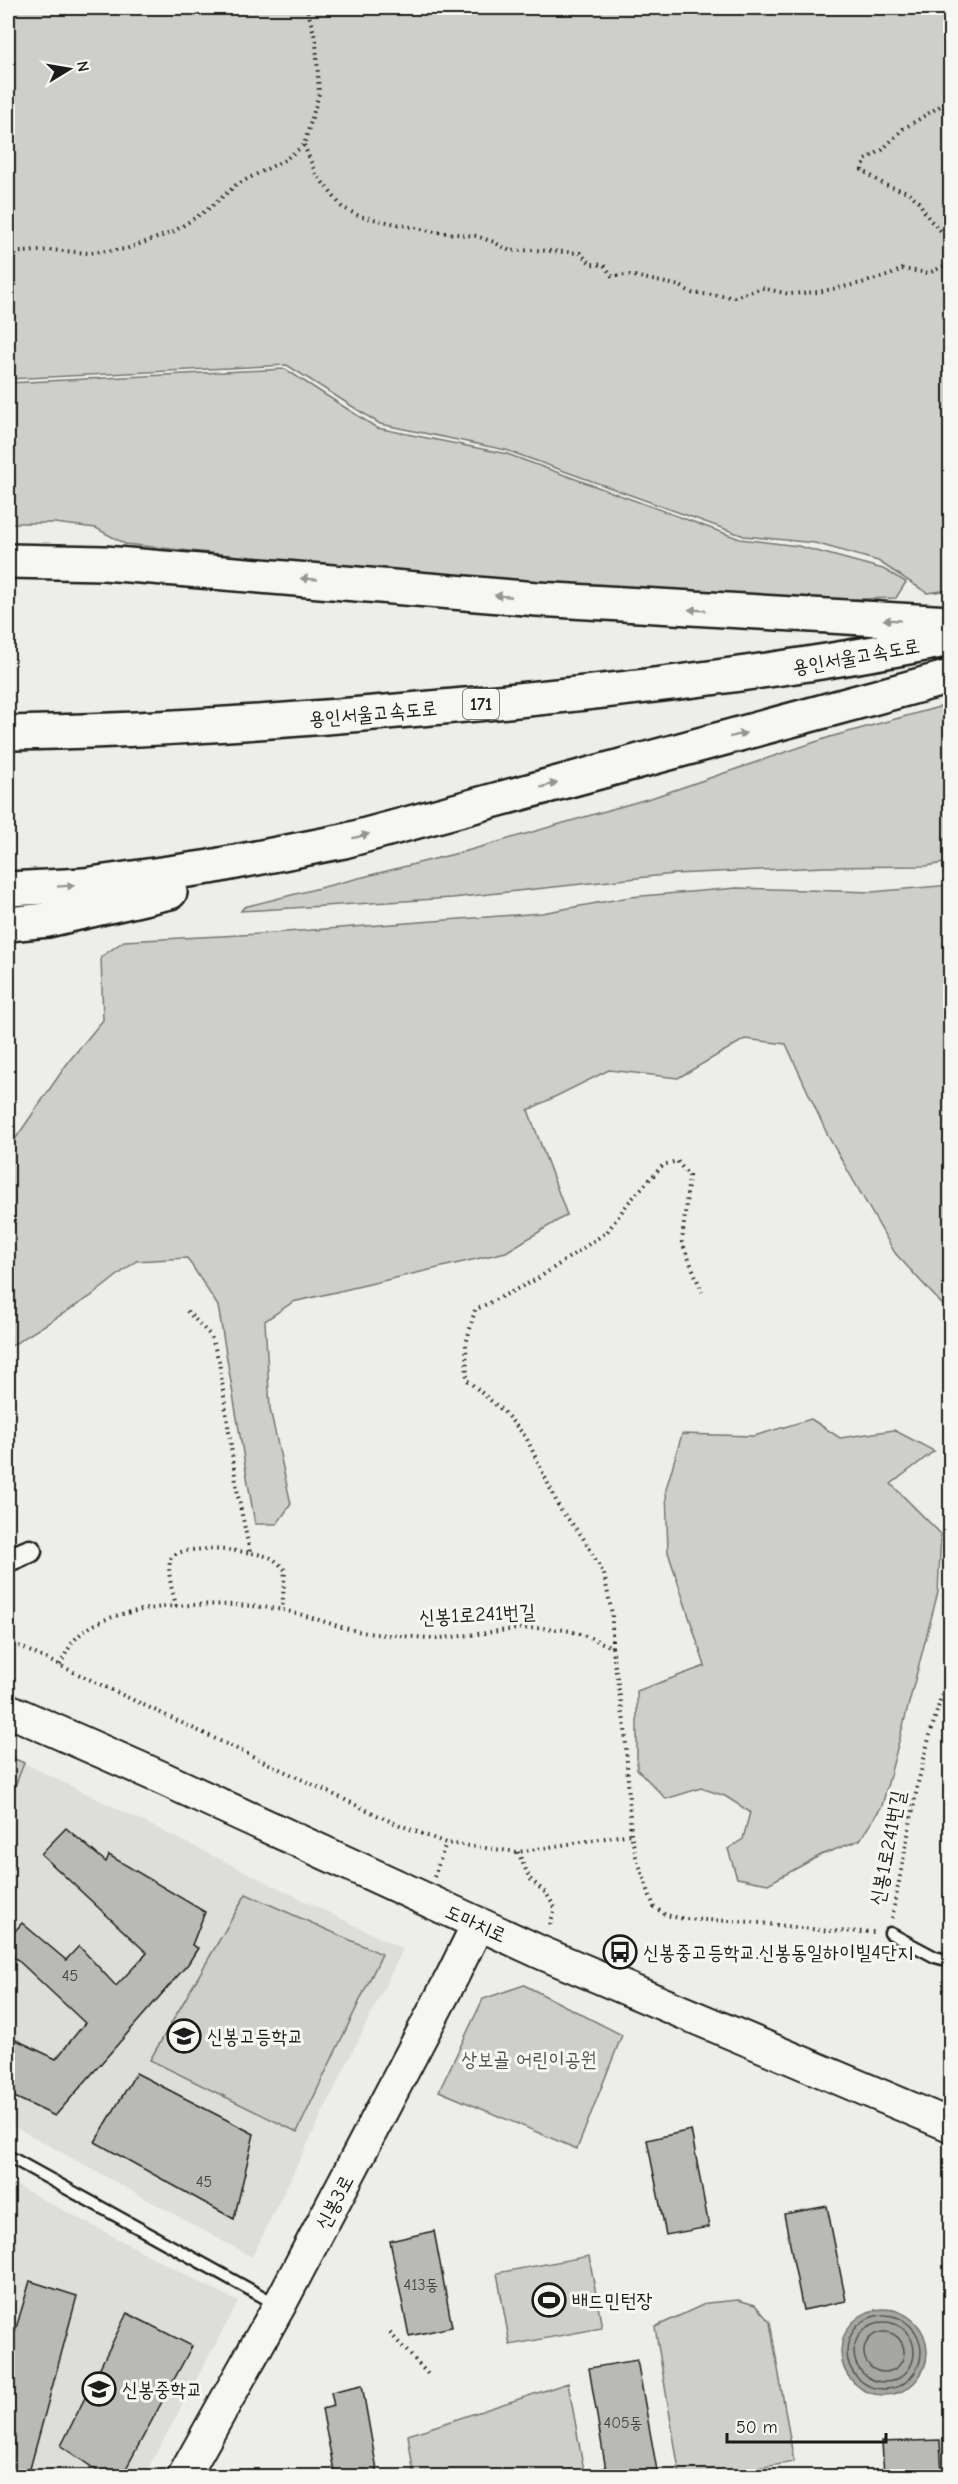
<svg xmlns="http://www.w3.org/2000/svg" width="958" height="2484" font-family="'Comic Neue','Poor Story',sans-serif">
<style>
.built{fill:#ddddda}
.green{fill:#cececb;stroke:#757574;stroke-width:1.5}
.water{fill:#a6a6a3;stroke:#6f6f6d;stroke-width:1.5}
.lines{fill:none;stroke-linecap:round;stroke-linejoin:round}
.shore{stroke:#535352;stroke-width:1.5}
.building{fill:#b9b9b6;stroke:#1c1c1c;stroke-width:1.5}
.lane-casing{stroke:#1c1c1c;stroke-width:15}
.street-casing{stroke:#1c1c1c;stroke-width:27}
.secondary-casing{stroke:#1c1c1c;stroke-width:36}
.highway-casing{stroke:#1c1c1c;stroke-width:38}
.path{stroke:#1c1c1c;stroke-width:4;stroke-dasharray:1.5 4.5;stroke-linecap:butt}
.lane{stroke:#f6f6f2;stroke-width:10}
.street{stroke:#f6f6f2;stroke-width:22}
.secondary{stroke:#f6f6f2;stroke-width:32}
.highway{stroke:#f6f6f2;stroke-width:33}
.oneway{fill:#949492}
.labels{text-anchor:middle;stroke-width:6;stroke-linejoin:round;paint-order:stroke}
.number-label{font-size:16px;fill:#434342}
.shield{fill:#f6f6f2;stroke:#5d5d5c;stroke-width:1.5}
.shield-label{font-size:18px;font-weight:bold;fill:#1c1c1c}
.street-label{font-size:20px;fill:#1c1c1c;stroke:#f6f6f2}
.poi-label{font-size:20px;fill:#1c1c1c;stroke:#f6f6f2;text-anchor:start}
.park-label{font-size:20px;fill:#515151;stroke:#f6f6f2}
</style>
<rect width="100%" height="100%" fill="#edede9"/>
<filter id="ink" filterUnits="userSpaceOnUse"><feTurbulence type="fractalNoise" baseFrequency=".0167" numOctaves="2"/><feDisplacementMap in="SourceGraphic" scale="12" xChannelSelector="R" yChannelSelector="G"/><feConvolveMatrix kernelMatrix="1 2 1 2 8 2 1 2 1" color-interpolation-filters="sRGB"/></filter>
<g filter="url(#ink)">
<path class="built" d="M 24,1763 L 403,1949 L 252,2257 L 8,2123 L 8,1804 Z
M 8,2181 L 238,2302 L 144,2476 L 8,2476 Z"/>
<path class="green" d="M 8,8 L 950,8 L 950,590 L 927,593 L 878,561 L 815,543 L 744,536 L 506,450 L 380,424 L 287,365 L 8,379 Z
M 285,369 L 377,428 L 507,454 L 740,539 L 798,546 L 883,569 L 906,582 L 896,598 L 731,603 L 404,574 L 125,544 L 96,528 L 54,523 L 8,523 L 8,383 Z
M 950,704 L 950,862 L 926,866 L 824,867 L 674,874 L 452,898 L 241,911 L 244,907 L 470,850 L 654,797 L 830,737 Z
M 950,885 L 950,1313 L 895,1253 L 828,1136 L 786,1044 L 745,1039 L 678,1078 L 609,1070 L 528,1110 L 567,1215 L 506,1252 L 293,1302 L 265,1321 L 270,1409 L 291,1504 L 277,1524 L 255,1524 L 218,1306 L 187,1258 L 136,1261 L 90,1297 L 8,1348 L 8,1139 L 16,1138 L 69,1061 L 103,1020 L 101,957 L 124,941 L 259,934 L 542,913 L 630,897 L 737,888 L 872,892 Z
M 811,1419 L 840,1438 L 894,1430 L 934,1451 L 891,1484 L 941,1534 L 938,1592 L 882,1806 L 860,1840 L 821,1855 L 768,1884 L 737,1878 L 728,1849 L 743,1839 L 750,1812 L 725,1796 L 701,1788 L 666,1799 L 637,1769 L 637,1691 L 705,1666 L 668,1552 L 666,1489 L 682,1434 L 754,1436 Z
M 8,1756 L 24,1763 L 8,1804 Z
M 246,1894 L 382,1954 L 297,2132 L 150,2060 Z
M 524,1985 L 622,2035 L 577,2149 L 439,2091 L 483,1999 Z
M 589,2256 L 602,2328 L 510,2345 L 497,2273 Z
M 738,2300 L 755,2305 L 770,2322 L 794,2462 L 710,2476 L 680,2476 L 655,2327 L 707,2303 Z
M 568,2383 L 585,2476 L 414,2476 L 408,2435 Z"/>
<path class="water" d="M841 2352a43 43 0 1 1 86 0a43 43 0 1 1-86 0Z"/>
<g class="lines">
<path class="shore" d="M847 2352a37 37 0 1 1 74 0a37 37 0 1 1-74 0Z
M854 2352a30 30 0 1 1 60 0a30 30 0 1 1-60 0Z
M864 2352a20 20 0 1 1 40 0a20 20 0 1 1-40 0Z"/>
</g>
<path class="building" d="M 66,1828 L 106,1862 L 109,1855 L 205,1912 L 192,1945 L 198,1948 L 188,1964 L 55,2116 L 8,2094 L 8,2036 L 56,2059 L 85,2023 L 8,1951 L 8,1939 L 22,1923 L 66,1960 L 79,1946 L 116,1986 L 147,1953 L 41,1854 Z
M 136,2073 L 254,2134 L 234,2219 L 95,2142 Z
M 691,2130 L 709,2227 L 666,2235 L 647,2140 Z
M 827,2206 L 846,2301 L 803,2310 L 784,2214 Z
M 434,2231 L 452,2327 L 409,2336 L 390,2241 Z
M 30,2281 L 77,2296 L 28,2476 L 8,2476 L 8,2355 Z
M 127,2313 L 192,2346 L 122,2476 L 105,2476 L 61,2446 Z
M 637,2360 L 658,2476 L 607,2476 L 589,2368 Z
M 362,2385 L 378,2476 L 335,2476 L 322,2409 L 334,2406 L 331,2392 Z
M 940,2440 L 942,2476 L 884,2476 L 882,2442 Z"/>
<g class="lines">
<g class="lane-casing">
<path id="lane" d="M 890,1933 L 935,1957 L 950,1961
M 8,2156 L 276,2304"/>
</g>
<g class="street-casing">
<path id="street" d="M 8,1560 L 30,1551"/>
</g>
<g class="secondary-casing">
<path id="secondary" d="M 8,1710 L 162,1778 L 542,1953 L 950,2125
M 184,2476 L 279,2306 L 451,1979 L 478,1924"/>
</g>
<g class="highway-casing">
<path id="highway" d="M 8,561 L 104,563 L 537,599 L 950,623
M 8,733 C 149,731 290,721 431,708 C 605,693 779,673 950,639
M 8,889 L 84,885 L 210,867 L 344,841 L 950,677
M 8,924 L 48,920 L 170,892"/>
</g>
<path class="path" d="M 950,100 L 903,129 L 882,150 L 865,160 L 862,170 L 885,185 L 908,192 L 919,202 L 929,219 L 950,240
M 304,145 L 316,174 L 342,207 L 359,216 L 435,232 L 476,236 L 494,242 L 510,251 L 535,250 L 580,253 L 591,264 L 604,265 L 612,276 L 629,275 L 680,286 L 692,293 L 734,297 L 762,288 L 789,294 L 818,292 L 862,283 L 890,275 L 902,269 L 929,273 L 944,266 L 950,266
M 8,253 L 51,250 L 88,253 L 126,249 L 173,232 L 207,210 L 236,185 L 286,159 L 304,145 L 319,94 L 316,41 L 307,8
M 187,1311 L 211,1336 L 219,1361 L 238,1496 L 250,1552
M 176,1606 C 173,1592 166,1572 171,1559 C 177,1542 257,1551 271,1558 C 276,1560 281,1566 285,1570 L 282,1610
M 8,1641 L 392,1822 L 446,1843 L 518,1852 L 631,1834
M 612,1647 L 612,1614 L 604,1574 L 582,1536 L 560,1509 L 526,1437 L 504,1412 L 467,1380 L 466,1344 L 475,1310 L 537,1279 L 607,1232 L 628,1203 L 663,1165 L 677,1161 L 689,1176 L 682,1242 L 702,1292
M 60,1665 C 66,1653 72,1640 83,1632 C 121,1600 235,1601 283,1610 C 306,1615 329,1624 353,1630 C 368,1634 386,1635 402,1636 C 414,1637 427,1638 439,1638 C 478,1636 517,1625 556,1629 C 576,1630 595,1640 612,1647 L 625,1728 L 631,1834 L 636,1856 L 654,1907 L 666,1915 L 684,1919 L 751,1922 L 829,1931 L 876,1932
M 518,1852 L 530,1879 L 546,1893 L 555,1908 L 549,1928
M 434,1877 L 446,1843
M 892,1918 L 918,1783 L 929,1738 L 950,1667
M 390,2333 L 428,2374"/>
<use href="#lane" class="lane"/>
<use href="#street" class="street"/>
<use href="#secondary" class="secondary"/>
<use href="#highway" class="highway"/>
</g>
<defs><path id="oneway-solid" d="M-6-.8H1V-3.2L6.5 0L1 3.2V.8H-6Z" transform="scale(1.5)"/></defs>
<g class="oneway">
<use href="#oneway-solid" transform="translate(309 579) rotate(-176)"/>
<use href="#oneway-solid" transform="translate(503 596) rotate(-175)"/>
<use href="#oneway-solid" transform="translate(697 610) rotate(-177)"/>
<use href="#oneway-solid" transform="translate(892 620) rotate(-177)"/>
<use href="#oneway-solid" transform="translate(738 735) rotate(-14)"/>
<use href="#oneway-solid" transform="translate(549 785) rotate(-16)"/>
<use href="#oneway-solid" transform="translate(361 836) rotate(-15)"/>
<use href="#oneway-solid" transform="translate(66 886) rotate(-4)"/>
</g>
</g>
<defs>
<g id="bus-ring" transform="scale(1.725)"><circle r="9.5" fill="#f6f6f2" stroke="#1c1c1c" stroke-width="1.5"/><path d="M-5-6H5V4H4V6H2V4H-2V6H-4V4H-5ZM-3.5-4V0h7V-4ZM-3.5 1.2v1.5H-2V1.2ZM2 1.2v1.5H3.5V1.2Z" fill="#1c1c1c"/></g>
<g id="school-ring" transform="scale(1.725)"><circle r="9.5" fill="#f6f6f2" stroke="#1c1c1c" stroke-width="1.5"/><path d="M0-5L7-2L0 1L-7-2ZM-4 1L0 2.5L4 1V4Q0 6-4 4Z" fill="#1c1c1c"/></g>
<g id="stadium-ring" transform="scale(1.725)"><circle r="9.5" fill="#f6f6f2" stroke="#1c1c1c" stroke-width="1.5"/><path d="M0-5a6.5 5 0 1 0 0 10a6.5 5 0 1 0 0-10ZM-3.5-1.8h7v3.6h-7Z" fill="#1c1c1c"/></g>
</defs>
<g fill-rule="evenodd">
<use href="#bus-ring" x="620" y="1952"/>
<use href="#school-ring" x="184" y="2036"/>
<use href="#stadium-ring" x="549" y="2300"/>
<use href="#school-ring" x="99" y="2389"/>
</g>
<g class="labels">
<g class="number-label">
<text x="70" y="1981">45</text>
<text x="204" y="2187">45</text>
<text x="421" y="2290">413동</text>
<text x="623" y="2428">405동</text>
</g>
<rect class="shield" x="463" y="689" width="36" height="30" rx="4.5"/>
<g class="shield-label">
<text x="481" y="710">171</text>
</g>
<g class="street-label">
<text transform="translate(856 656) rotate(-10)" y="7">용인서울고속도로</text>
<text transform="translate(373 713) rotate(-5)" y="7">용인서울고속도로</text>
<text transform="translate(477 1614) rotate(-3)" y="7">신봉1로241번길</text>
<text transform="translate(887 1848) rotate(-79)" y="7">신봉1로241번길</text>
<text transform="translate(476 1923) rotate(24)" y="7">도마치로</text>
<text transform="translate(334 2202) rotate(-62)" y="7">신봉3로</text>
</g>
<g class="poi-label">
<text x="643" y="1959">신봉중고등학교.신봉동일하이빌4단지</text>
<text x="207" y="2043">신봉고등학교</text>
<text x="572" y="2307">배드민턴장</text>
<text x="122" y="2396">신봉중학교</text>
</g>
<g class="park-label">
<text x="529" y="2066">상보골 어린이공원</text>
</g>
</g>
<rect width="958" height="2484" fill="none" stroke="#f6f6f2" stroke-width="30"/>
<rect x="15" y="15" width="928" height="2454" fill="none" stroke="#1c1c1c" stroke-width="2" filter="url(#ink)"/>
<g transform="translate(69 69) rotate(79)" stroke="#f6f6f2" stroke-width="4.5" paint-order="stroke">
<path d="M0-4.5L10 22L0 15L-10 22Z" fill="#1c1c1c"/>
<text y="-9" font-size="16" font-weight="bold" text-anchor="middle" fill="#1c1c1c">N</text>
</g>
<path d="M727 2433v9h159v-9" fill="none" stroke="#1c1c1c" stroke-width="3"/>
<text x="736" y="2433" font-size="18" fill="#1c1c1c" stroke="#f6f6f2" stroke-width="4.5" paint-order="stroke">50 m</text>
</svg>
